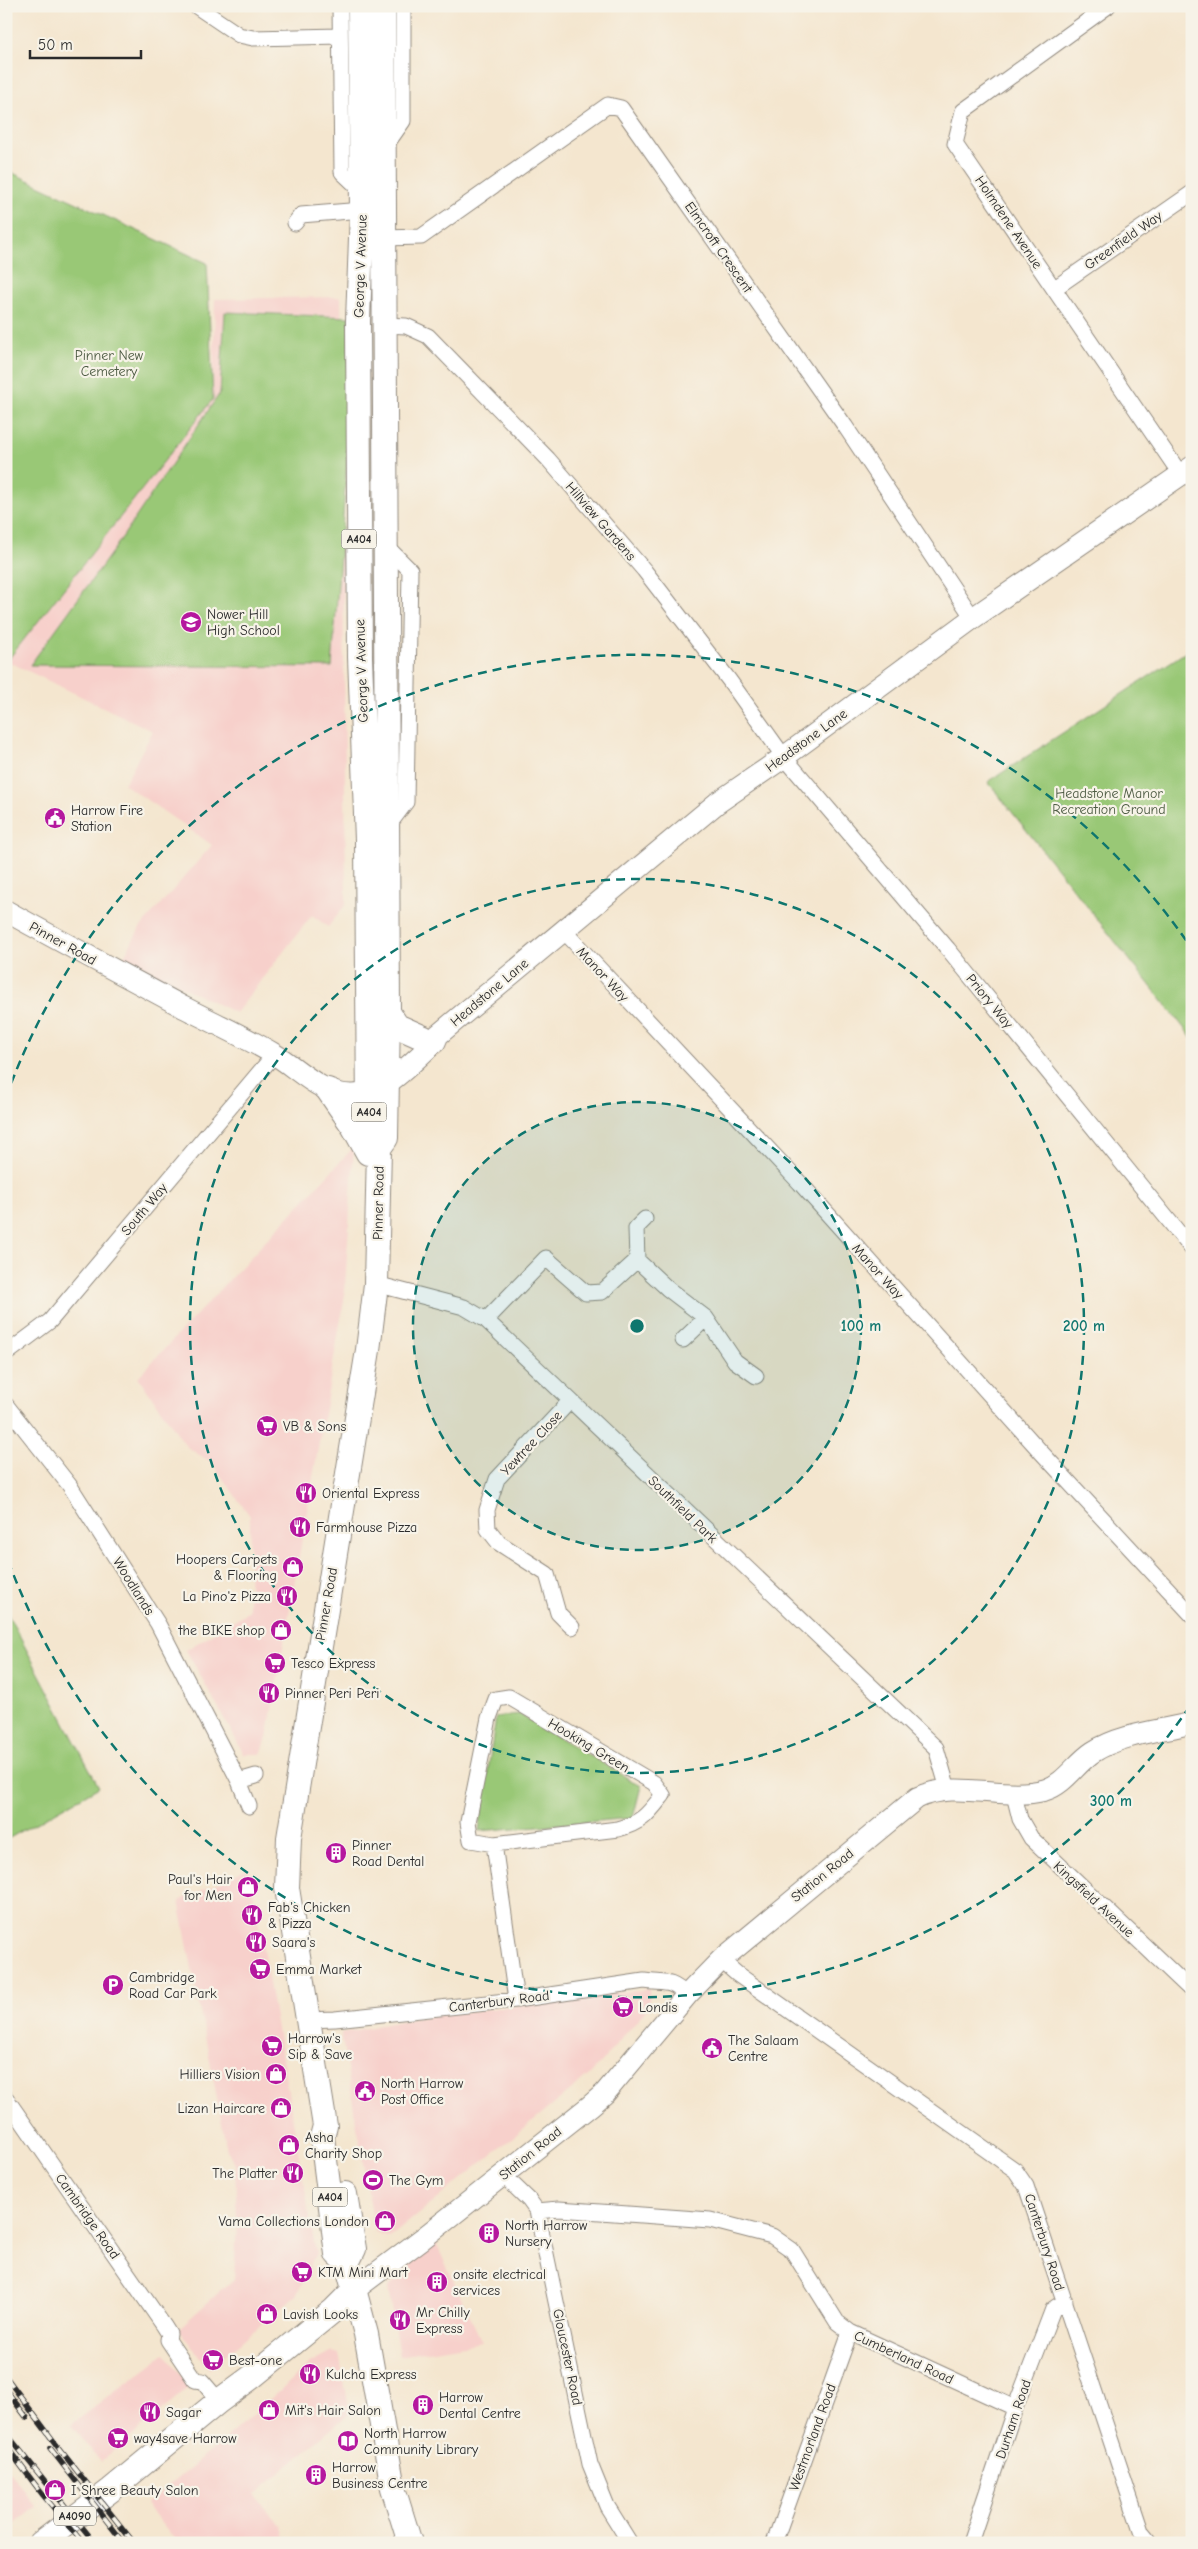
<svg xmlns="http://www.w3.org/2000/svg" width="1198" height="2549" font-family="'Comic Neue',sans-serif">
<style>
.built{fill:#f7d0cb}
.green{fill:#99c876;stroke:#627a50}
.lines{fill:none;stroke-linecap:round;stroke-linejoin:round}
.street-casing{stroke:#90887d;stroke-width:17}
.secondary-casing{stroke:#90887d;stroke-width:23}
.primary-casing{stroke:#90887d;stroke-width:26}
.street{stroke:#fff;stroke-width:15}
.secondary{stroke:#fff;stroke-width:21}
.primary{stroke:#fff;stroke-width:24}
.rail-casing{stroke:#2b2b2b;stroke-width:5.5}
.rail{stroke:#f7f3e8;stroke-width:4;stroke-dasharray:11;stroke-linecap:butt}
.ring{fill:none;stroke:#0f766e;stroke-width:2.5;stroke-dasharray:9 6}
.labels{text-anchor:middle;stroke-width:4.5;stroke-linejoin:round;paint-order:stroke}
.shield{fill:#f7f3e8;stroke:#686764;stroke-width:1}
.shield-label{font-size:12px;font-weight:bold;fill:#2b2b2b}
.street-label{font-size:14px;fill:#2b2b2b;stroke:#f7f3e8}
.park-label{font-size:14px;fill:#4c5a42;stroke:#f7f3e8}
.poi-label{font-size:14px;fill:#2b2b2b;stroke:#f7f3e8;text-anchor:start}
.centre{fill:#0f766e;stroke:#f7f3e8;stroke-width:2.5}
.ring-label{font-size:15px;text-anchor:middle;font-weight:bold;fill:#0f766e;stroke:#f7f3e8;stroke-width:4.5;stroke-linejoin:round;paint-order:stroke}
</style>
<rect width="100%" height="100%" fill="#f7f3e8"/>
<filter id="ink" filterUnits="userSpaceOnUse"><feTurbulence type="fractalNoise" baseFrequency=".02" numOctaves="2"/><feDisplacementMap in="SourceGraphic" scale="10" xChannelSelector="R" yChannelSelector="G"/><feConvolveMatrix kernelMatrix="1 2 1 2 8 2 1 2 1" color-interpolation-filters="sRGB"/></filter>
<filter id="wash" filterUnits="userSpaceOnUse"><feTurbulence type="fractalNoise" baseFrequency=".0096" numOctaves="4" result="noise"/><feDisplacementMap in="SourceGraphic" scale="20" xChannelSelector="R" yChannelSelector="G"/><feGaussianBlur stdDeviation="1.12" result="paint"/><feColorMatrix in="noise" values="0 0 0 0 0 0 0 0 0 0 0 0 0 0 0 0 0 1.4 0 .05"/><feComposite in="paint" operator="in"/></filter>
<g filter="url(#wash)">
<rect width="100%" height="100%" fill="#f4e6cf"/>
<path class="built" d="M 341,297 L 346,904 L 328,927 L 312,915 L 236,1013 L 123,958 L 140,928 L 212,845 L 124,784 L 153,731 L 7,661 L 213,391 L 215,299 Z
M 354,1147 L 344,1301 L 267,1738 L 261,1754 L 244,1754 L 186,1650 L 249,1611 L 250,1516 L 211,1462 L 187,1447 L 138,1377 Z
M 249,1868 L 316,2253 L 296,2295 L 209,2369 L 178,2329 L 234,2279 L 237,2223 L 235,2164 L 227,2150 L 179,1901 Z
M 649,1989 L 649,2006 L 593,2072 L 390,2237 L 375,2232 L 341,2033 L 417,2018 Z
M 435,2241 L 482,2342 L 399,2356 L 388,2288 Z
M 332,2352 L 339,2354 L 350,2413 L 255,2494 L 282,2527 L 286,2543 L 178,2543 L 146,2504 L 216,2447 L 311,2363 Z
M 165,2354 L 190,2386 L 101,2462 L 71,2425 Z
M 6,2468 L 37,2507 L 6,2531 Z"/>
<path class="green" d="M 6,170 L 207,263 L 213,399 L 7,661 Z
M 225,312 L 349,317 L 347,461 L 332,667 L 30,665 L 115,548 L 220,393 Z
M 1192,648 L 1192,1038 L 988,782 Z
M 6,1611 L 99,1787 L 6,1840 Z
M 519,1714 L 641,1786 L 633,1818 L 479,1831 L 496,1717 Z"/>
</g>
<g filter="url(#ink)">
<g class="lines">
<g class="street-casing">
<path id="street" d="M 196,6 L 239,35 L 253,38 L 340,36
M 340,6 L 342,172 L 361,190
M 1108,6 L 963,111 L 955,144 L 1181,475
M 384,148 L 403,121 L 403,6
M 295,223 L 301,215 L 362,210
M 384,238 L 421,237 L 608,105 L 621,108 L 845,426 L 973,618
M 1055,288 L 1192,193
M 385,325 L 406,326 L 428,336 L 548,459 L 644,570 L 729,680 L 784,757 L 948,949 L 1192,1249
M 386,546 L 410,570 L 406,802 L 388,826
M 563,930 L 800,1183 L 1041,1452 L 1192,1615
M 637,1260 L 636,1228 L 645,1219
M 376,1284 L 464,1307 L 486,1320 L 936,1748 L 948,1789
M 486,1320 L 546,1258 L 586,1293 L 602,1292 L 637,1260 L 668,1289 L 706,1318 L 735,1361 L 756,1376
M 683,1340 L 706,1318
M 6,1354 L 50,1321 L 274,1055
M 570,1401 L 497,1479 L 487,1510 L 488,1529 L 499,1543 L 547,1574 L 558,1613 L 572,1627
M 6,1405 L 70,1486 L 158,1624 L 239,1781 L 249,1806
M 509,1697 L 654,1783 L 663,1795 C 648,1814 642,1823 618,1829 L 494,1844 L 471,1840 L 468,1822 L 489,1718 L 496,1699 Z
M 239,1781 L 256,1776
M 1014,1795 L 1020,1819 L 1031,1838 L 1192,1991
M 494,1844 L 516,2000
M 721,1960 L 737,1974 L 1015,2170 L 1026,2186 L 1141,2531 L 1151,2543
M 307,2020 L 335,2019 L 516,2000 L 644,1981 C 667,1984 668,1979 687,1995
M 6,2098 L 164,2326 L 169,2334 L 168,2340 L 195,2380 L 202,2381 L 219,2401
M 503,2175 L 529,2200 L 537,2211 L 590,2464 L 607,2506 L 630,2543
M 537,2211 L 559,2209 L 710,2220 L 772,2236 L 792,2250 L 837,2322 L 850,2332 L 1015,2408
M 774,2543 L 850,2332
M 970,2543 L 1015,2408 L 1053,2309 L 1065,2301"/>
</g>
<g class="secondary-casing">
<path id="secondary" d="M 6,911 C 65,944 124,975 183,1007 C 213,1022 245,1037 274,1054 C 299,1069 322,1096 353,1095 C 385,1095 412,1061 435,1042 L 438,1035 L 717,803 L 784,757 L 973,618 L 1192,467
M 354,2290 L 422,2239 L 590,2106 L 605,2093 L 687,1995 L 721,1960 L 917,1798 C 957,1779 1002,1801 1045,1790 C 1065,1784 1076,1763 1093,1752 C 1121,1734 1160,1731 1192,1723"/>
</g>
<g class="primary-casing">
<path id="primary" d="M 360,6 L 362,210 L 358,321 L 359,493 L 360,657 L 367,840 L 369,1117 L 370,1138 L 379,1148
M 383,6 L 388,1012 L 386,1138 L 379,1148 L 376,1284 L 368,1350 L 289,1838 L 287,1888 L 325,2126 L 322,2137 L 337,2254 L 347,2263 L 366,2334 L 393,2488 L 410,2543
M 388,1012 L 397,1026 L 424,1038
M 328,1090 L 353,1126 L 368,1153
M 345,2194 L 354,2249 L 347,2263
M 41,2543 L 111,2490 L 219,2401 L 253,2376 L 334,2310 L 354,2290"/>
</g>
<use href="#street" class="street"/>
<use href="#secondary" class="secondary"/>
<use href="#primary" class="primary"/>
<g class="rail-casing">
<path id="rail" d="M 6,2377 L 58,2447 L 134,2543
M 6,2390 L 27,2418
M 6,2433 L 95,2543
M 6,2446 L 43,2495 L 83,2543
M 50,2448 L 124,2543"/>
</g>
<use href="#rail" class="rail"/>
</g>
</g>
<circle cx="637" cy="1326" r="224" fill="#0f766e" fill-opacity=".12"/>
<g class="ring">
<circle cx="637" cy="1326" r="224"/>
<circle cx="637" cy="1326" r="447"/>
<path d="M1190 1706A671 671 0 0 1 6 1555M6 1097A671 671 0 0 1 1190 946"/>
</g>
<defs>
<g id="school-disc" transform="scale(1.125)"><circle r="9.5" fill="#b5179e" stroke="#f7f3e8"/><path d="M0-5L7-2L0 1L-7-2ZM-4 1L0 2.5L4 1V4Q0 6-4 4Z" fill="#fff"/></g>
<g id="civic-disc" transform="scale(1.125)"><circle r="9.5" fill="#b5179e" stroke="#f7f3e8"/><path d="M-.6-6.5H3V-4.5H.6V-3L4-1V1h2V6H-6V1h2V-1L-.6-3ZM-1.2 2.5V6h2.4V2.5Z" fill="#fff"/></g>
<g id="supermarket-disc" transform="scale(1.125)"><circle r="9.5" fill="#b5179e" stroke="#f7f3e8"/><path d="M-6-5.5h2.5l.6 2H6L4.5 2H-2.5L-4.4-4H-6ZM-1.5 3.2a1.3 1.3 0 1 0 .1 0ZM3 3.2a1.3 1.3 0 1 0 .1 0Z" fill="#fff"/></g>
<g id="restaurant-disc" transform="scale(1.125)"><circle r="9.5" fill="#b5179e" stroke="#f7f3e8"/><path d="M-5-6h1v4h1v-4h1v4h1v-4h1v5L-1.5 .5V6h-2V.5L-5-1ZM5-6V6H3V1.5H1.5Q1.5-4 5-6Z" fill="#fff"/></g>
<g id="shop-disc" transform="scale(1.125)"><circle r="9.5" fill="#b5179e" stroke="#f7f3e8"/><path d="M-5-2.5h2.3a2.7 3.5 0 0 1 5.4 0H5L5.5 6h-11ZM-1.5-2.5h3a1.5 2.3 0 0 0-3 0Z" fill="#fff"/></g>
<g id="building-disc" transform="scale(1.125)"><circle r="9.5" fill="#b5179e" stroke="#f7f3e8"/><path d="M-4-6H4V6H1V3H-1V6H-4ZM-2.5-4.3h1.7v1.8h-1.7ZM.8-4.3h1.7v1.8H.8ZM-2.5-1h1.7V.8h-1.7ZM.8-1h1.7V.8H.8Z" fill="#fff"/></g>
<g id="parking-disc" transform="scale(1.125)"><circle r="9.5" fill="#b5179e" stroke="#f7f3e8"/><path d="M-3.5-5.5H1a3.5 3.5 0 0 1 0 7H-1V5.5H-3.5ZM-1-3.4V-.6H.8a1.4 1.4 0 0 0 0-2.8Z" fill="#fff"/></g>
<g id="stadium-disc" transform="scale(1.125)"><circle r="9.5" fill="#b5179e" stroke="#f7f3e8"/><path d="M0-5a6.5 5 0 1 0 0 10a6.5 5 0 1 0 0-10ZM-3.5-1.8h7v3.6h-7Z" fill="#fff"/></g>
<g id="library-disc" transform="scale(1.125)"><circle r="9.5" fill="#b5179e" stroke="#f7f3e8"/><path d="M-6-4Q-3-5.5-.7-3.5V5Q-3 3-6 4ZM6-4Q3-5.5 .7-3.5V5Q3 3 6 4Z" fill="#fff"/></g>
</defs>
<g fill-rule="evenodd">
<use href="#school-disc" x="191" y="622"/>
<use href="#civic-disc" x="55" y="818"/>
<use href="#supermarket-disc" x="267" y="1426"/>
<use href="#restaurant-disc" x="306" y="1493"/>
<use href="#restaurant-disc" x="300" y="1527"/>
<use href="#shop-disc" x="293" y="1567"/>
<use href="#restaurant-disc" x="287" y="1596"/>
<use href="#shop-disc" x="281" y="1630"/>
<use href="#supermarket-disc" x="275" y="1663"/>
<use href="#restaurant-disc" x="269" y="1693"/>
<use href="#building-disc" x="336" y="1853"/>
<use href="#shop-disc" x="248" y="1887"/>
<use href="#restaurant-disc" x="252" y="1915"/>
<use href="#restaurant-disc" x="256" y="1942"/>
<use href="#supermarket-disc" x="260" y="1969"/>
<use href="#parking-disc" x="113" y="1985"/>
<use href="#supermarket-disc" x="623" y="2007"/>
<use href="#supermarket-disc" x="272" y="2046"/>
<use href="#civic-disc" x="712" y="2048"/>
<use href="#shop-disc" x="276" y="2074"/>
<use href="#civic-disc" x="365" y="2091"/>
<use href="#shop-disc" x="281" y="2108"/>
<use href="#shop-disc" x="289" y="2145"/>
<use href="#restaurant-disc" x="293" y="2173"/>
<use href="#stadium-disc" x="373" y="2180"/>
<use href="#shop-disc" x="385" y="2221"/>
<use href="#building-disc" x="489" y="2233"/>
<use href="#supermarket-disc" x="302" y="2272"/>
<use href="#building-disc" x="437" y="2282"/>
<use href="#shop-disc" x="267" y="2314"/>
<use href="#restaurant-disc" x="400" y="2320"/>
<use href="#supermarket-disc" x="213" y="2360"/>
<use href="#restaurant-disc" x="310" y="2374"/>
<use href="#building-disc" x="423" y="2405"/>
<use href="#shop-disc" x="269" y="2410"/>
<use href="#restaurant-disc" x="150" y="2412"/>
<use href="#supermarket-disc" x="118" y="2438"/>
<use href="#library-disc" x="348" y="2441"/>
<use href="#building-disc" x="316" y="2475"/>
<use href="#shop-disc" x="55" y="2490"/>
</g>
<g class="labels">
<g class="shield">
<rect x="341.5" y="529.5" width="35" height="19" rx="4"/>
<rect x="351.5" y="1102.5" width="35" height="19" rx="4"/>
<rect x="312.5" y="2187.5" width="35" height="19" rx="4"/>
<rect x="54" y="2506.5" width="42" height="19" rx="4"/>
</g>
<g class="shield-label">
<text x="359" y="543">A404</text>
<text x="369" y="1116">A404</text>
<text x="330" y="2201">A404</text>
<text x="75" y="2520">A4090</text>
</g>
<g class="street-label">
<text transform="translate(1009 222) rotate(56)" y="5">Holmdene Avenue</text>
<text transform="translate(1123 240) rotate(-35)" y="5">Greenfield Way</text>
<text transform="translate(719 247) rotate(55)" y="5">Elmcroft Crescent</text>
<text transform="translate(360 266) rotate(-88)" y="5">George V Avenue</text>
<text transform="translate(601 521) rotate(49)" y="5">Hillview Gardens</text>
<text transform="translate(361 671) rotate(-92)" y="5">George V Avenue</text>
<text transform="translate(806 740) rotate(-36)" y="5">Headstone Lane</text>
<text transform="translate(63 943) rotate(29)" y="5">Pinner Road</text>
<text transform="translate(603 974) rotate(47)" y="5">Manor Way</text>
<text transform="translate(489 992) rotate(-40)" y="5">Headstone Lane</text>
<text transform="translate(990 1001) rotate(51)" y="5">Priory Way</text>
<text transform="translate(378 1203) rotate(-89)" y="5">Pinner Road</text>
<text transform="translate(144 1209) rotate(-50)" y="5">South Way</text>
<text transform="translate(878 1271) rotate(48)" y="5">Manor Way</text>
<text transform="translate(531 1443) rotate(-47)" y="5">Yewtree Close</text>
<text transform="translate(683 1509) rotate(44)" y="5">Southfield Park</text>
<text transform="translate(134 1586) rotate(58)" y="5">Woodlands</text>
<text transform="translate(326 1604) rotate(-80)" y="5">Pinner Road</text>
<text transform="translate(589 1745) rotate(31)" y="5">Hooking Green</text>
<text transform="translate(822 1875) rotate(-39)" y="5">Station Road</text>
<text transform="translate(1094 1899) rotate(43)" y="5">Kingsfield Avenue</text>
<text transform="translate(499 2001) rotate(-7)" y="5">Canterbury Road</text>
<text transform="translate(530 2153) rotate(-39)" y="5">Station Road</text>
<text transform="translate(88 2216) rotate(55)" y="5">Cambridge Road</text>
<text transform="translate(1045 2242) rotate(72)" y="5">Canterbury Road</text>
<text transform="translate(568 2357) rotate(78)" y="5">Gloucester Road</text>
<text transform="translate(904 2357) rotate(25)" y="5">Cumberland Road</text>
<text transform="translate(1013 2419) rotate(-71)" y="5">Durham Road</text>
<text transform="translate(812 2437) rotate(-70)" y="5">Westmorland Road</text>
</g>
<g class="park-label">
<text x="109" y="360">Pinner New<tspan x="109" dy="16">Cemetery</tspan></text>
<text x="1109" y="798">Headstone Manor<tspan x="1109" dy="16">Recreation Ground</tspan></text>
</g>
<g class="poi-label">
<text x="207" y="619">Nower Hill<tspan x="207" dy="16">High School</tspan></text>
<text x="71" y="815">Harrow Fire<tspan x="71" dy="16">Station</tspan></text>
<text x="283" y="1431">VB &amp; Sons</text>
<text x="322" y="1498">Oriental Express</text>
<text x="316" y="1532">Farmhouse Pizza</text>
<text x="277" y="1564" text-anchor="end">Hoopers Carpets<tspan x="277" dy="16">&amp; Flooring</tspan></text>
<text x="271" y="1601" text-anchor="end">La Pino'z Pizza</text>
<text x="265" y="1635" text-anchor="end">the BIKE shop</text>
<text x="291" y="1668">Tesco Express</text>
<text x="285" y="1698">Pinner Peri Peri</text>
<text x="352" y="1850">Pinner<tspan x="352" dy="16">Road Dental</tspan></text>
<text x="232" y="1884" text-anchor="end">Paul's Hair<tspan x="232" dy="16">for Men</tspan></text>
<text x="268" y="1912">Fab's Chicken<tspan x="268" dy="16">&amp; Pizza</tspan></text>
<text x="272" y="1947">Saara's</text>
<text x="276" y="1974">Emma Market</text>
<text x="129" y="1982">Cambridge<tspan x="129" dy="16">Road Car Park</tspan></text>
<text x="639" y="2012">Londis</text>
<text x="288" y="2043">Harrow's<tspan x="288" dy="16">Sip &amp; Save</tspan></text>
<text x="728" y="2045">The Salaam<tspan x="728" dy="16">Centre</tspan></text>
<text x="260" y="2079" text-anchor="end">Hilliers Vision</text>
<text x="381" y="2088">North Harrow<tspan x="381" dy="16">Post Office</tspan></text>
<text x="265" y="2113" text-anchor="end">Lizan Haircare</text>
<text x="305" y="2142">Asha<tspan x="305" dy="16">Charity Shop</tspan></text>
<text x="277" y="2178" text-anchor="end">The Platter</text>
<text x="389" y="2185">The Gym</text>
<text x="369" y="2226" text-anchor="end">Vama Collections London</text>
<text x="505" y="2230">North Harrow<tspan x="505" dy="16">Nursery</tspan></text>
<text x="318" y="2277">KTM Mini Mart</text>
<text x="453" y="2279">onsite electrical<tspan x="453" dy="16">services</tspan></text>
<text x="416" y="2317">Mr Chilly<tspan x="416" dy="16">Express</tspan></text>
<text x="283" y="2319">Lavish Looks</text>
<text x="229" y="2365">Best-one</text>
<text x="326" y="2379">Kulcha Express</text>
<text x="439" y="2402">Harrow<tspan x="439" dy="16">Dental Centre</tspan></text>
<text x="285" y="2415">Mit's Hair Salon</text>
<text x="166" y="2417">Sagar</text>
<text x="364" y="2438">North Harrow<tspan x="364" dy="16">Community Library</tspan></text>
<text x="134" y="2443">way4save Harrow</text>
<text x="332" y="2472">Harrow<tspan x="332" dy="16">Business Centre</tspan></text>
<text x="71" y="2495">I Shree Beauty Salon</text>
</g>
</g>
<circle cx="637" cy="1326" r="8" class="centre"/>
<g class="ring-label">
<text x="861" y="1331">100 m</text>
<text x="1084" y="1331">200 m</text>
<text x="1111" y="1806">300 m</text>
</g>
<rect width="1198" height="2549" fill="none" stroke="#f7f3e8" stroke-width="25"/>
<path d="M30 50v8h111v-8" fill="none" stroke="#2b2b2b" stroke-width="2.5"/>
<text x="38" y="50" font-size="15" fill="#2b2b2b" stroke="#f7f3e8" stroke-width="4" paint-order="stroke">50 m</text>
</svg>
